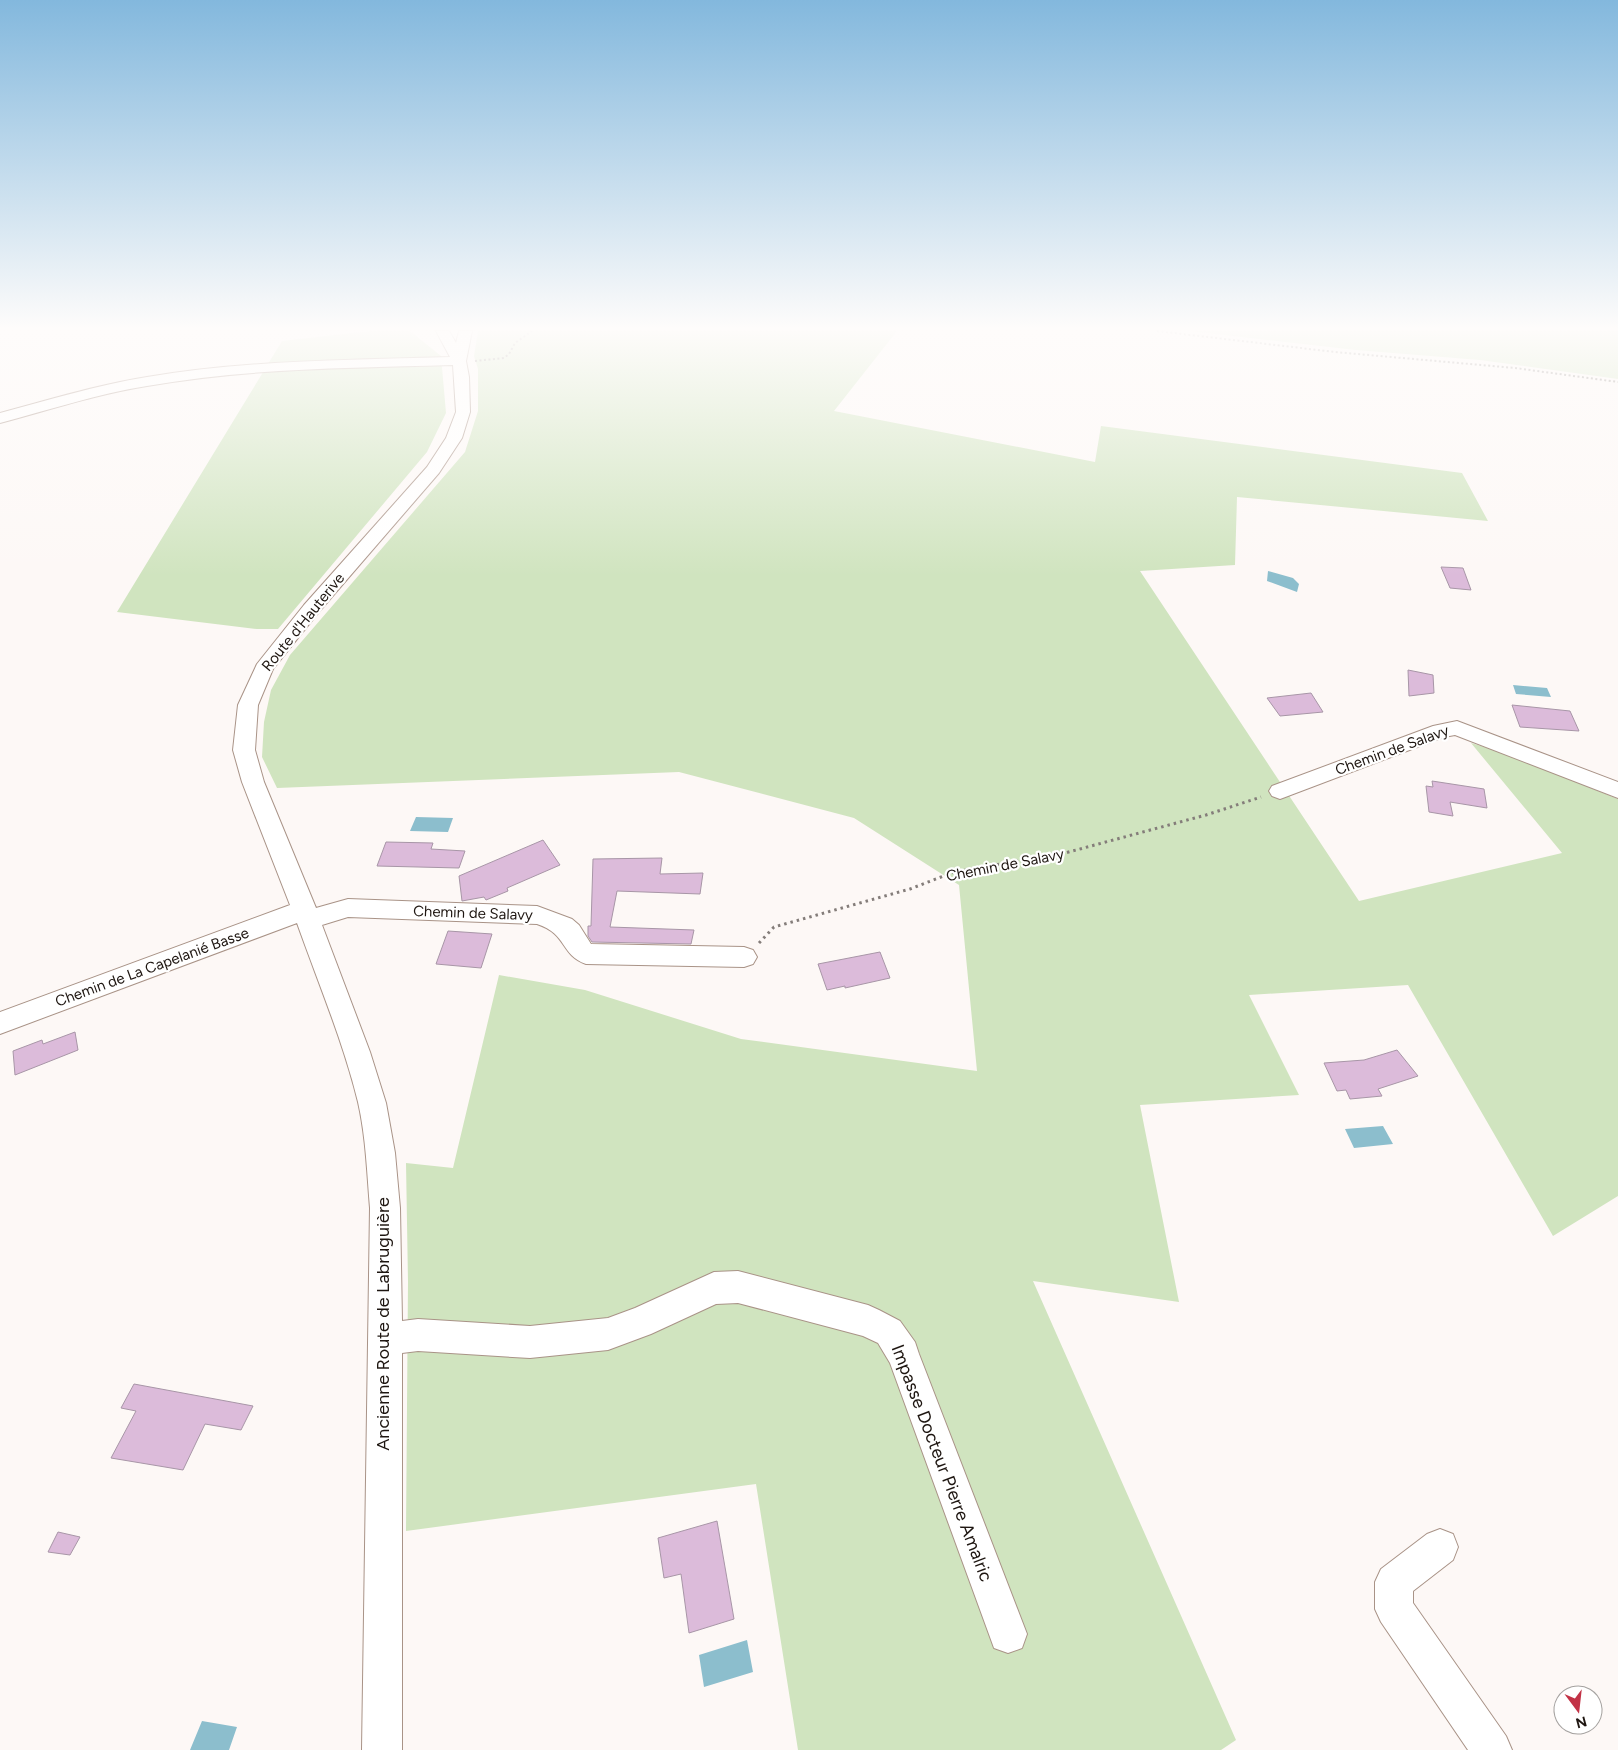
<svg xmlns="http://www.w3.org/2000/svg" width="1618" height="1750" font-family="Figtree,sans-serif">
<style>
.green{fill:#d0e4bf}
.water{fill:#8cbecd}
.building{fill:#dcbbda;stroke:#a896a7}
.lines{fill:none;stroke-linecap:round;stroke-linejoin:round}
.minor-casing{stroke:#a99387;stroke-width:2}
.path-far1{stroke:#847d7a;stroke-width:2;stroke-dasharray:2 2.5;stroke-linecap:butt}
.path{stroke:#847d7a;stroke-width:3;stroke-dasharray:2.5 4;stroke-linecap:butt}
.minor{fill:#fff;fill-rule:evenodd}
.labels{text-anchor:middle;stroke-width:4.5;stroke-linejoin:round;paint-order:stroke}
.street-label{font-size:15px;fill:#1e1611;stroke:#fff}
.near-street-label{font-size:18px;fill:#1e1611;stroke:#fff}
</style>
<rect width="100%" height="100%" fill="#fdf8f6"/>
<path class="green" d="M 370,331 L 410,331 L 441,356 L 446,413 L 427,452 L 278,629 L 257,629 L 117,612 L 282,341 Z
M 478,331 L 897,331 L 834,411 L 1095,462 L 1101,426 L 1462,473 L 1488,521 L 1237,497 L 1235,565 L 1140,571 L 1359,901 L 1562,853 L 1471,743 L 1508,754 L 1618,799 L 1618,1196 L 1553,1236 L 1408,985 L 1249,995 L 1299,1095 L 1140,1105 L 1179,1302 L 1033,1281 L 1236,1740 L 1221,1750 L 798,1750 L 756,1484 L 406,1531 L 408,1282 L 406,1163 L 453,1168 L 499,975 L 585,990 L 741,1039 L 977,1071 L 959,885 L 854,818 L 679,772 L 277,788 L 262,757 L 264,722 L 271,690 L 290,655 L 465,452 L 478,411 L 478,369 L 474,356 Z
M 1190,331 L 1618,331 L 1618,379 L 1480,360 L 1356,350 Z"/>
<path class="water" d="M 1268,571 L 1293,578 L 1299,584 L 1297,592 L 1267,581 Z
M 1513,685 L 1547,688 L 1551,697 L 1516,694 Z
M 416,817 L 453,818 L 448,832 L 410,831 Z
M 1383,1126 L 1393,1144 L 1354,1148 L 1345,1129 Z
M 747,1640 L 753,1672 L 704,1687 L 699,1655 Z
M 202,1721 L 237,1727 L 229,1750 L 190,1750 Z"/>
<path class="building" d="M 1441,567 L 1463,568 L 1471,590 L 1450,588 Z
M 1408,670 L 1433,675 L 1434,693 L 1409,696 Z
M 1311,693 L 1323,712 L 1280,716 L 1267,698 Z
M 1512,705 L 1570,711 L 1579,731 L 1520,727 Z
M 1432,781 L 1484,789 L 1487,808 L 1450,802 L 1453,816 L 1429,812 L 1426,786 L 1433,787 Z
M 543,840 L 560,865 L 507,888 L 508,891 L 486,900 L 484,897 L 462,901 L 459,876 Z
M 386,842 L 433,843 L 431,849 L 465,851 L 459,868 L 377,866 Z
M 662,858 L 660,874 L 703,873 L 700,894 L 617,891 L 610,927 L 694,930 L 691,944 L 592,942 L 588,936 L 588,926 L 591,926 L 593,859 Z
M 448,931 L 492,934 L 481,968 L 436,964 Z
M 880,952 L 890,978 L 845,988 L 845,986 L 827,990 L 818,964 Z
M 75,1032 L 78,1050 L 15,1075 L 13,1051 L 42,1040 L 43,1044 Z
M 1397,1050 L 1418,1076 L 1378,1089 L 1382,1096 L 1350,1099 L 1346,1090 L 1337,1091 L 1324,1063 L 1364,1060 Z
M 134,1384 L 253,1406 L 241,1430 L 205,1424 L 183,1470 L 111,1458 L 136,1411 L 121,1408 Z
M 717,1521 L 734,1619 L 689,1633 L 681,1574 L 664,1578 L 658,1538 Z
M 58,1532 L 80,1537 L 70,1555 L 48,1552 Z"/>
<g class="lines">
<g class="minor-casing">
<path id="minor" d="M 436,331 L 449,331 L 456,343 L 459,331 L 472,331 L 466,361 L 469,377 L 470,412 L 462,438 L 439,473 L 318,613 L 273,669 L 258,705 L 255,750 L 264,782 L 316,908 L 348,899 L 537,906 L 572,919 L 579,925 L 591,944 L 744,947 L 753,950 L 757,957 L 753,964 L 744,967 L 586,964 C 560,955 568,934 537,924 L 348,917 L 322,925 L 370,1052 L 386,1103 L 395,1153 L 400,1208 L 402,1321 L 418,1319 L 530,1326 L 608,1318 L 635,1308 L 714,1272 L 738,1271 L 868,1305 L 879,1310 L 900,1321 L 915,1342 L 919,1354 L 1027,1634 L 1022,1648 L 1008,1653 L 994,1648 L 890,1363 L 878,1343 L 863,1336 L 738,1303 L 716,1304 L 651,1334 L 608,1350 L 530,1358 L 418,1351 L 402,1353 L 402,1750 L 362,1750 L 370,1208 C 367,1173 366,1137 358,1102 C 343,1041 318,982 297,923 L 0,1034 L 0,1012 L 290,905 L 242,782 L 233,750 L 238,705 L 257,664 L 304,605 L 427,467 L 446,438 L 456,412 L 453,365 C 351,368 248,368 147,386 C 97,394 49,410 0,423 L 0,413 C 49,400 97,385 147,377 C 247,360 349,360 450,357 Z
M 1457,721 L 1618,782 L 1618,798 L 1455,735 L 1444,737 L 1288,796 L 1280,799 L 1272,796 L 1269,791 L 1272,786 L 1433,726 Z
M 1440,1529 L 1453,1534 L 1458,1547 L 1453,1560 L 1413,1591 L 1413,1603 L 1506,1736 L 1512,1750 L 1468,1750 L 1381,1622 L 1375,1609 L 1375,1582 L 1381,1569 L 1427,1534 Z"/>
</g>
<path class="path-far1" d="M 1157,331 L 1335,352 L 1515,368 L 1618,382
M 475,361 L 504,358 L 509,354 L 515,343 L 532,331"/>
<path class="path" d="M 759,943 L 774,927 L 910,889 L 954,872 L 1065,853 L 1206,815 L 1261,797"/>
<use href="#minor" class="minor"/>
</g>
<linearGradient id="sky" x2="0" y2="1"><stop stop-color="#83b8dd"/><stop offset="0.57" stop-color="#fefcfb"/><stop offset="1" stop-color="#fefcfb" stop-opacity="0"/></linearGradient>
<rect width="1618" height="576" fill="url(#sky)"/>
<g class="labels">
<g class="street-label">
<text transform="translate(303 622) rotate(-51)" y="5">Route d'Hauterive</text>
<text transform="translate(1392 750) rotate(-20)" y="5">Chemin de Salavy</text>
<text transform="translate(1005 865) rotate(-11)" y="5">Chemin de Salavy</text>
<text transform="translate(473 913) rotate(2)" y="5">Chemin de Salavy</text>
<text transform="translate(152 967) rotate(-20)" y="5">Chemin de La Capelanié Basse</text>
</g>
<g class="near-street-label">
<text transform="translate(383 1324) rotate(-90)" y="6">Ancienne Route de Labruguière</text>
<text transform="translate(942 1463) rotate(69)" y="6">Impasse Docteur Pierre Amalric</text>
</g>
</g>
<g transform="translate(1578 1710) rotate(165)"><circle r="24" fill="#ffffff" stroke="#a5a2a0"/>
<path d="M0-4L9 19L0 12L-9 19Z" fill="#c23246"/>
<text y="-8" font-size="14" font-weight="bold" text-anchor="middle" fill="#1e1611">N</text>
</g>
</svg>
